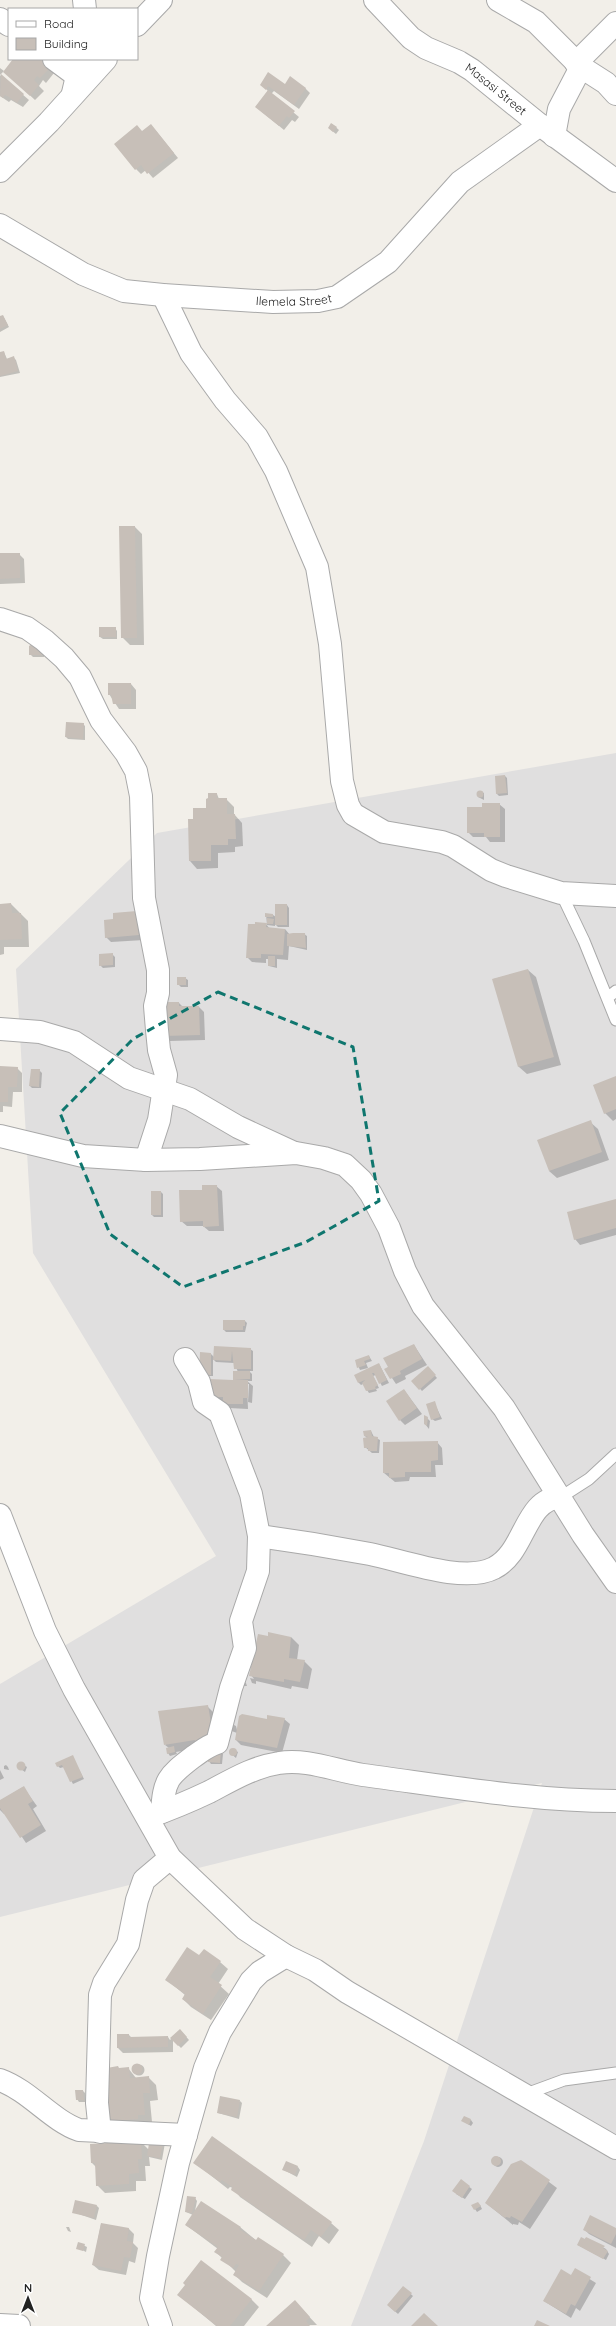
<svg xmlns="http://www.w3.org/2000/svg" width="616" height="2326" font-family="Quicksand,sans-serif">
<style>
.residential{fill:#e0dfdf}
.shadow{fill:#0003}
.building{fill:#c7bfb8}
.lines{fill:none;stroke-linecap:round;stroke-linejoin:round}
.lane-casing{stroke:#a9a9a9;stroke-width:13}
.street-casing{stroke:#a9a9a9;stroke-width:24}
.lane{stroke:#fff;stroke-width:11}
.street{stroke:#fff;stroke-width:22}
.marked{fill:none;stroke:#0f766e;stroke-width:3;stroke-dasharray:8 5;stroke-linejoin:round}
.labels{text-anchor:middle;stroke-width:3.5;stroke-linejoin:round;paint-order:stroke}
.street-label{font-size:12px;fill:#222;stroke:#fff}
</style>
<rect width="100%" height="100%" fill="#f2efe9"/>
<path class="residential" d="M 616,753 L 616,2326 L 351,2326 L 424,2141 L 542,1783 L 0,1917 L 0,1684 L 216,1556 L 33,1253 L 16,969 L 157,833 Z"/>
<path class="shadow" d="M 16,59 L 42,59 L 53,70 L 52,71 L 54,73 L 46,83 L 43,80 L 39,86 L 44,91 L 35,100 L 10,77 Z
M 0,68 L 4,71 L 0,75 L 29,100 L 23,107 L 11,100 L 9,102 L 0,96 Z
M 262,85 L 305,88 L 310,93 L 299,109 L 274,91 L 271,94 L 299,117 L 295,122 L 292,120 L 284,130 L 256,107 L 268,91 Z
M 332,124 L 339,130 L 336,134 L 331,130 Z
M 156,131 L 178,158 L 153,178 L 146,170 L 141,174 L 136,169 L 142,132 Z
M 3,316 L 9,327 L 0,332 L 0,318 Z
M 4,352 L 7,359 L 14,358 L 16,360 L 20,373 L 0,377 L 0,353 Z
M 135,527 L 142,534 L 144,645 L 130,645 L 122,637 Z
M 0,554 L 19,554 L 24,559 L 25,583 L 0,584 Z
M 115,628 L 117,631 L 117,639 L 103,639 L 100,637 Z
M 44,648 L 44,657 L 33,657 L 30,654 Z
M 131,684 L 136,690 L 136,709 L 119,709 L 109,694 Z
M 83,724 L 85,726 L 85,740 L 68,739 L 66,737 Z
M 505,776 L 507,778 L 508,795 L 499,796 L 497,794 Z
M 479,791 L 484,793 L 484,800 L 478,797 Z
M 217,794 L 219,799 L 226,799 L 234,807 L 234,814 L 242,823 L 243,846 L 235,847 L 235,852 L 218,853 L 218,868 L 197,869 L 190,861 L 194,820 L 207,809 Z
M 499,804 L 505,809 L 505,842 L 490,842 L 486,837 L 473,837 L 468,832 L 483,808 Z
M 11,904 L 28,921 L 29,947 L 4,947 L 4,954 L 0,955 L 0,905 Z
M 287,905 L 289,908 L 289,927 L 278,927 L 275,924 L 275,926 L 267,925 L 266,914 L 273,915 L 276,917 Z
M 137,912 L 144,940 L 111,942 L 106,937 Z
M 266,924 L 270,929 L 285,929 L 290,935 L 304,934 L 307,936 L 307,950 L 289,946 L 288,960 L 277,959 L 277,968 L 269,966 L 269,959 L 266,959 L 266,963 L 252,962 L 247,957 Z
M 112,954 L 115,957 L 115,967 L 103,968 L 100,965 Z
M 528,970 L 536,977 L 561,1065 L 527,1074 L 519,1067 L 494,979 Z
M 185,978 L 188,980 L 188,987 L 181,987 L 178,984 Z
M 179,1003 L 183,1007 L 199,1007 L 204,1012 L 205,1040 L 170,1041 L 165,1036 Z
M 0,1067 L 17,1068 L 22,1073 L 22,1092 L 13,1092 L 12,1107 L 3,1106 L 3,1112 L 0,1112 Z
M 39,1070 L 42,1073 L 41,1088 L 32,1088 L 30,1086 Z
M 616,1077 L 616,1119 L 613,1121 L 605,1113 Z
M 590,1122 L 598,1129 L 609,1160 L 557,1178 L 549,1171 Z
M 216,1186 L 222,1191 L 224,1231 L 209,1231 L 203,1226 L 187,1226 L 181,1221 L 203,1190 Z
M 161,1192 L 163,1194 L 163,1217 L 154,1217 L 152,1215 Z
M 616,1200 L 616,1235 L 580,1245 L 575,1239 Z
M 245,1321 L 247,1323 L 245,1332 L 226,1332 L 224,1330 Z
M 414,1345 L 427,1365 L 405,1376 L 406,1379 L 396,1384 L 386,1369 Z
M 215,1347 L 250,1349 L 253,1351 L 253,1371 L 249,1371 L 252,1374 L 252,1381 L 247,1381 L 253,1386 L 252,1403 L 248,1402 L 249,1384 L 247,1384 L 248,1409 L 229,1408 L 215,1402 L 210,1397 L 236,1381 L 234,1379 L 238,1372 L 234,1363 L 216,1362 L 213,1359 L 213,1376 L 203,1376 L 211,1354 L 214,1357 Z
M 369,1356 L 372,1361 L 366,1363 L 368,1368 L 360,1370 L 356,1361 Z
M 379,1364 L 389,1383 L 382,1386 L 376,1375 L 373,1376 L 379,1388 L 376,1389 L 377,1391 L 369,1393 L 363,1384 L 361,1385 L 359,1383 L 355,1376 Z
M 428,1368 L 437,1378 L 422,1391 L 413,1381 Z
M 404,1390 L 422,1414 L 405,1425 L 400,1420 Z
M 434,1402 L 442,1419 L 435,1421 L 432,1419 Z
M 427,1418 L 430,1421 L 429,1429 L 425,1424 Z
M 371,1431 L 374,1437 L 380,1440 L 379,1453 L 372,1453 L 365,1447 L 367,1438 L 365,1436 Z
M 437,1442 L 442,1448 L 443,1465 L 435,1465 L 436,1477 L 410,1477 L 409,1481 L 395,1482 L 384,1473 Z
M 291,1637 L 299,1645 L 297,1660 L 304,1661 L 312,1669 L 308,1689 L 292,1686 L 291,1689 L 256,1681 L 256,1684 L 252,1683 L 250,1678 L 254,1679 L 251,1675 Z
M 244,1681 L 246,1683 L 247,1686 L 243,1686 Z
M 207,1706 L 215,1714 L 219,1750 L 223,1754 L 222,1764 L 211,1764 L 209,1761 L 209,1751 L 200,1748 L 176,1752 L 177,1754 L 170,1756 L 168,1753 L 169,1748 L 165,1745 Z
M 284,1719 L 290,1724 L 282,1753 L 241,1745 L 236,1740 L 237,1733 L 229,1730 L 230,1723 L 236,1726 L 237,1730 L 267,1720 Z
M 233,1749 L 238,1752 L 236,1758 L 230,1753 Z
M 72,1756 L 84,1779 L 73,1784 L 64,1767 L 60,1768 L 58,1766 Z
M 20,1763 L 27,1767 L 25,1772 L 18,1767 Z
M 6,1765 L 8,1767 L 9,1770 L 4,1769 L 4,1766 Z
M 0,1770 L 4,1778 L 0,1780 Z
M 23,1787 L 37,1806 L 33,1809 L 46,1831 L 26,1843 L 6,1813 L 4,1814 L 0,1810 L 0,1801 Z
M 200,1957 L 220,1962 L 228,1969 L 218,1984 L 229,1994 L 211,2020 L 191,2007 L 183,1999 L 185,1995 L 167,1980 Z
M 180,2030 L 189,2040 L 181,2048 L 173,2040 L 173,2052 L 123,2053 L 118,2048 L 129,2035 L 132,2038 L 168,2037 L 170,2040 Z
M133.5 2070a5.5 5.5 0 1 1 11 0a5.5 5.5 0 1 1-11 0Z
M 128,2068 L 136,2078 L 148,2077 L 156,2085 L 158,2100 L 150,2101 L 152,2122 L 116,2129 L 110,2088 L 120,2069 Z
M 83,2091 L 85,2093 L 85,2102 L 79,2102 L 77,2099 Z
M 240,2101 L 242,2103 L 239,2119 L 218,2113 Z
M 471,2120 L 473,2123 L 471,2126 L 463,2121 Z
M 141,2142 L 149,2150 L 165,2143 L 162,2160 L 149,2157 L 150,2166 L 145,2166 L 146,2181 L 136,2181 L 136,2191 L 105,2193 L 97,2185 L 96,2167 L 92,2163 Z
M493 2162a5 5 0 1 1 10 0a5 5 0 1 1-10 0Z
M 521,2161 L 557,2188 L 530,2229 L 519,2222 L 518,2225 L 513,2224 L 513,2225 L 486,2203 Z
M 195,2163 L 331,2223 L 339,2230 L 329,2244 L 319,2236 L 312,2247 L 240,2197 L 233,2188 L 230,2187 L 228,2189 Z
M 298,2167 L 300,2170 L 297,2177 L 284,2170 Z
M 461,2181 L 472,2189 L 465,2199 L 456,2194 Z
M 195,2198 L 197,2201 L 195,2211 L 240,2227 L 257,2241 L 283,2255 L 291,2263 L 267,2298 L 242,2282 L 234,2274 L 236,2272 L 216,2252 L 218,2249 L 186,2225 L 193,2215 L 186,2212 Z
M 480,2205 L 482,2209 L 477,2212 L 473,2206 Z
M 97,2206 L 99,2208 L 96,2220 L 73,2212 Z
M 101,2224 L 129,2229 L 134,2234 L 133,2243 L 138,2248 L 135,2263 L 129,2261 L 126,2275 L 99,2270 L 93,2265 Z
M 66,2227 L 69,2227 L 71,2232 L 68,2231 Z
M 584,2229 L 616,2230 L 616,2248 L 589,2234 Z
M 586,2238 L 606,2249 L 609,2254 L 606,2260 L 578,2245 Z
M 79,2243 L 87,2247 L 86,2252 L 78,2248 Z
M 575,2270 L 596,2283 L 580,2311 L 576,2308 L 571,2318 L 544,2301 L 571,2276 Z
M 403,2287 L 413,2296 L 398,2314 L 390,2307 Z
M 179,2295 L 251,2299 L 259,2307 L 244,2326 L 216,2326 Z
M 302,2309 L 317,2325 L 267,2326 Z"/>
<path class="building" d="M 13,59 L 44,59 L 50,68 L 40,78 L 37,76 L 34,80 L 39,85 L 30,96 L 3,72 Z
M 268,72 L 285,84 L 290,76 L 306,88 L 294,105 L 268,86 L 266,90 L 260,85 Z
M 1,74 L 24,94 L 17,103 L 9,97 L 5,95 L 3,98 L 0,96 Z
M 268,90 L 295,111 L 289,118 L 287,116 L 279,126 L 255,107 Z
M 331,123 L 337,127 L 333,132 L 328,128 Z
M 151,124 L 174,153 L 147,174 L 141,165 L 135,170 L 114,144 L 137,125 L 142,131 Z
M 3,315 L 8,325 L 0,329 L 0,316 Z
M 4,351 L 6,359 L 14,356 L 18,371 L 0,376 L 0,352 Z
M 119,526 L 135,526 L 137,638 L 121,638 Z
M 0,553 L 20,553 L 20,578 L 0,579 Z
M 99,627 L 116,627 L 116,637 L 99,637 Z
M 32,644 L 42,645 L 42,655 L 29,655 L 29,646 Z
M 108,683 L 131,683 L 131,704 L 113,704 L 111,695 L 108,695 Z
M 66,722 L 84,723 L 83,739 L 65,737 Z
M 505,775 L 507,793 L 496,794 L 495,776 Z
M476.5 794a3.5 3.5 0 1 1 7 0a3.5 3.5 0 1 1-7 0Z
M 208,793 L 217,793 L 217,798 L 227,798 L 227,814 L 235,814 L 236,839 L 228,839 L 228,845 L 211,845 L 211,861 L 189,861 L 188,819 L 193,819 L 193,808 L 206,808 L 206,799 L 208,798 Z
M 482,803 L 500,803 L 500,837 L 484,837 L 484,833 L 467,833 L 467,807 L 482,807 Z
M 11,903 L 12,913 L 21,913 L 22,939 L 0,940 L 0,904 Z
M 275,904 L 287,904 L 287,925 L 275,925 Z
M 137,911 L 139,935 L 105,938 L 104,920 L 113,919 L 113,913 Z
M 265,913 L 273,914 L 273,917 L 265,917 Z
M 267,918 L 274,919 L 273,924 L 267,924 Z
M 255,922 L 267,923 L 266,927 L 285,929 L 283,955 L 261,954 L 261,958 L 246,958 L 248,924 L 255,924 Z
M 293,933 L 305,933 L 306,948 L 287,946 L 287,934 Z
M 113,953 L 113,965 L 99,966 L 99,954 Z
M 268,956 L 275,956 L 275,966 L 268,966 Z
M 528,969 L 554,1057 L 518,1067 L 492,979 Z
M 177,977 L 186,977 L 186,985 L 177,985 Z
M 163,1002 L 179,1002 L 179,1006 L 199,1006 L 200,1035 L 164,1036 Z
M 0,1066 L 18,1067 L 17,1087 L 8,1087 L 8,1102 L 0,1102 Z
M 31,1069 L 40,1069 L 39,1087 L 29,1086 Z
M 616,1076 L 616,1109 L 604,1114 L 593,1085 Z
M 591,1120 L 602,1152 L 549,1171 L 537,1140 Z
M 202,1185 L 217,1185 L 219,1226 L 203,1227 L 203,1221 L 180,1222 L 179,1190 L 202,1190 Z
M 151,1191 L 161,1191 L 161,1215 L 151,1215 Z
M 616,1199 L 616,1228 L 574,1240 L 567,1212 Z
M 223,1320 L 245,1320 L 245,1326 L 243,1326 L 243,1330 L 223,1330 Z
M 414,1344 L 422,1359 L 400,1371 L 401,1374 L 390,1379 L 384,1369 L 388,1367 L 383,1358 Z
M 214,1346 L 251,1348 L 251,1369 L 234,1369 L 232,1351 L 231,1361 L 213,1360 Z
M 200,1352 L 211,1353 L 211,1375 L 199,1374 Z
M 369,1355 L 370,1359 L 364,1361 L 366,1365 L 357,1368 L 355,1360 Z
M 379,1363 L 387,1380 L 379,1384 L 374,1373 L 372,1373 L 378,1385 L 375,1387 L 376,1389 L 366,1391 L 362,1383 L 365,1380 L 358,1383 L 354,1375 Z
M 428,1366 L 436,1375 L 419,1390 L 411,1381 Z
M 233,1371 L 250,1371 L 250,1379 L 234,1379 L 248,1380 L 248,1398 L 243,1398 L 243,1404 L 223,1404 L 223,1397 L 209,1397 L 209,1379 L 233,1380 Z
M 404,1389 L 417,1408 L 399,1421 L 386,1401 Z
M 435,1401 L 440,1417 L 431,1420 L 426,1404 Z
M 424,1415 L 428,1417 L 427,1426 L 424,1424 Z
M 371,1430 L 372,1436 L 378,1437 L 377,1451 L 368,1451 L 368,1448 L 364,1448 L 363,1438 L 368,1437 L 364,1436 L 363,1431 Z
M 438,1441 L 438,1460 L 431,1461 L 431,1472 L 405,1472 L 405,1477 L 389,1478 L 389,1473 L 383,1473 L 383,1442 Z
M 268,1632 L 291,1637 L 289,1658 L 305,1660 L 300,1682 L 284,1679 L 284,1682 L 249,1676 L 258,1634 L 268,1636 Z
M 208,1705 L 214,1742 L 196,1745 L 195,1740 L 164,1745 L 158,1711 Z
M 242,1714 L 267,1719 L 267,1715 L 285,1718 L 277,1748 L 235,1740 L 239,1716 Z
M 174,1746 L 175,1752 L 167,1754 L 166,1748 Z
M 208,1747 L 221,1750 L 220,1763 L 208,1762 Z
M229 1752a4 4 0 1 1 8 0a4 4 0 1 1-8 0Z
M 73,1755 L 83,1777 L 70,1782 L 62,1765 L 57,1767 L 55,1763 Z
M16.5 1766a4.5 4.5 0 1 1 9 0a4.5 4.5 0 1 1-9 0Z
M 24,1786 L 33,1801 L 28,1804 L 41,1825 L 20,1838 L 0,1808 L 0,1800 Z
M 187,1947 L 199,1955 L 204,1949 L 221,1961 L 210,1977 L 222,1985 L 203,2014 L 182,1999 L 185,1994 L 165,1980 Z
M 180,2029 L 187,2037 L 178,2046 L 170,2038 Z
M 117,2034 L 129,2034 L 129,2037 L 168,2036 L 168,2047 L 117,2048 Z
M131.5 2069a5.5 5.5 0 1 1 11 0a5.5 5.5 0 1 1-11 0Z
M 118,2066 L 119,2068 L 129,2067 L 130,2078 L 149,2076 L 150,2093 L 143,2093 L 145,2115 L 138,2115 L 138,2119 L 107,2122 L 104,2087 L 109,2087 L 107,2068 Z
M 75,2090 L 83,2090 L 84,2100 L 76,2100 Z
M 220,2096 L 240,2100 L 237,2117 L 217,2113 Z
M 464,2116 L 471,2119 L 469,2125 L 461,2121 Z
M 212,2136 L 332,2222 L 321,2237 L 311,2230 L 304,2240 L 231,2190 L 232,2187 L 222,2180 L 220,2182 L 193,2163 Z
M 150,2137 L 164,2139 L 160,2158 L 147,2156 Z
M 141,2141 L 142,2159 L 138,2159 L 139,2173 L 129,2174 L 129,2184 L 96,2186 L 95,2163 L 91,2163 L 90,2144 Z
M491 2161a5 5 0 1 1 10 0a5 5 0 1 1-10 0Z
M 521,2160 L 550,2180 L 522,2222 L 511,2216 L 510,2218 L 506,2217 L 505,2218 L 485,2203 L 511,2164 Z
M 286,2161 L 298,2166 L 295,2175 L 282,2170 Z
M 461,2179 L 470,2186 L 462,2198 L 452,2191 Z
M 187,2196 L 196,2197 L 192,2213 L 185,2212 Z
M 75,2200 L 97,2205 L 94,2218 L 72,2213 Z
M 201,2201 L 241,2227 L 239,2229 L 256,2240 L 258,2237 L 284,2254 L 259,2291 L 233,2275 L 239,2265 L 236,2264 L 233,2268 L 220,2260 L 222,2257 L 214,2252 L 218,2247 L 185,2225 Z
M 478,2202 L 481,2206 L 474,2210 L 471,2205 Z
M 590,2215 L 616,2228 L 616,2234 L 611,2244 L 583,2230 Z
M 101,2223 L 129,2228 L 127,2241 L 133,2242 L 130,2258 L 124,2257 L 121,2271 L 92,2265 Z
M 581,2237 L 585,2239 L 586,2237 L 605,2246 L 603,2248 L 608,2251 L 603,2259 L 577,2245 Z
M 78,2242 L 85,2244 L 83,2251 L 76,2249 Z
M 201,2260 L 252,2299 L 230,2326 L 217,2326 L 177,2295 L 185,2285 L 183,2283 Z
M 575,2268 L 591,2277 L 575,2306 L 571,2304 L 566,2314 L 543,2301 L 561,2269 L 571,2275 Z
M 403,2286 L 412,2293 L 395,2312 L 387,2305 Z
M 295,2300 L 310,2317 L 306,2321 L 310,2326 L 266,2326 Z
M 424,2313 L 438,2326 L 411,2326 Z
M 537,2320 L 550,2326 L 534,2326 Z"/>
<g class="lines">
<g class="lane-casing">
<path id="lane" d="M 561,893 L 584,941 L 616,1020
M 607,998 L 616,991
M 561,1497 L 589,1479 L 616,1454
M 526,2094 L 564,2080 L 616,2073"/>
</g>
<g class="street-casing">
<g id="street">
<path d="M 84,0 L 85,9"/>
<path id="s1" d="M 375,0 L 411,38 L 426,48 L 459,62 L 472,70 L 540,125 L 616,181"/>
<path d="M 498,0 L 536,22 L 581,67 L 606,83 L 616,94"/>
<path d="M 0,19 L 9,25"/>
<path d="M 137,25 L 161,0"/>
<path d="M 54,59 L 77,76"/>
<path d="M 576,63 L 616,23"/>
<path d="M 73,93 L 81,59"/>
<path d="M 554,136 L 559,109 L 581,67"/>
<path d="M 0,171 L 49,122 L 106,59"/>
<path id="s2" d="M 0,225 L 83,274 L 124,291 L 163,295 L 273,302 L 318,301 L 337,297 L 388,262 L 460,182 L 540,125"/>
<path d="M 163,295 L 191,353 L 225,400 L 257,437 L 276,471 L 317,567 L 330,644 L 342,781 L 348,805 L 353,814 L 384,832 L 442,842 L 453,846 L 491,870 L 506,876 L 561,893 L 616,896"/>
<path d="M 0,619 L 27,628 L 44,640 L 64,658 L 80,677 L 101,720 L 126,753 L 136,771 L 141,796 L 144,898 L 158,970 L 158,993 L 155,1006 L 157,1030 L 159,1050 L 166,1075 L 159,1120 L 146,1160"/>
<path d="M 0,1029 L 40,1032 L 74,1042 L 129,1078 L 190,1099 L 238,1127 L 292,1152"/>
<path d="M 0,1136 L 83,1156 L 146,1160 L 200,1159 L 296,1153 L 324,1158 L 345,1165 L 361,1180 L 371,1194 L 389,1228 L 405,1271 L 423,1306 L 504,1408 L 583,1535 L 616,1582"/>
<path d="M 0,1515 L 45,1631 L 74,1689 L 170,1858 L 245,1929 L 286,1956 L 315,1970 L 347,1992 L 616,2148"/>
<path d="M 259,1536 C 296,1541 333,1547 370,1554 C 401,1560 464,1584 494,1568 C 526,1552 524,1499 561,1497"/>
<path d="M 162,1812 C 164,1780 168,1776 193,1757 C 202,1751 207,1746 217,1743 L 231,1688 L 245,1648 L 241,1621 L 258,1571 L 259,1536 L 251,1494 L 220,1413 L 204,1402 L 199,1382 L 185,1359"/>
<path d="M 151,1816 C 171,1809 190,1801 209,1792 C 232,1780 253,1767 279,1763 C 306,1758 336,1771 363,1775 C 446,1786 531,1801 616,1801"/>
<path d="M 0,2080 C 30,2091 51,2120 79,2130 L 186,2135"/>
<path d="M 100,2132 L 97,2103 L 100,1995 L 104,1983 L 128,1944 L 137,1900 L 144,1880 L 170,1858"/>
<path d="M 0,2325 L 19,2326"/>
<path d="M 161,2326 L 151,2298 L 158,2256 L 178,2163 L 205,2068 L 220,2032 L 251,1981 L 260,1972 L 286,1956"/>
</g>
</g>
<use href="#lane" class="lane"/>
<use href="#street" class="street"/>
</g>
<path class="marked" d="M 218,992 L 353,1047 L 379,1201 L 306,1242 L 183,1287 L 110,1234 L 60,1113 L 133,1039 Z"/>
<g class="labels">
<g class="street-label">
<text dy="4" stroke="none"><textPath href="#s1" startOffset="152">Masasi Street</textPath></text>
<text dy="4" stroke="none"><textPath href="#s2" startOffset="311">Ilemela Street</textPath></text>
</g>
</g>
<rect x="8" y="8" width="130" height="52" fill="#ffffff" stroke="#a7a7a7"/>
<rect x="16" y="21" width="20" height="6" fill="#ffffff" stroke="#a7a7a7"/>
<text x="44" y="28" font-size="12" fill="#222222">Road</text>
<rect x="16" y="38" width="20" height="12" fill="#c7bfb8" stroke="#a7a7a7"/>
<text x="44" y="48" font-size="12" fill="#222222">Building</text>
<g transform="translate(28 2298)" stroke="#ffffff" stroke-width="3" paint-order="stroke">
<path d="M0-3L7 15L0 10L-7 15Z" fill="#222222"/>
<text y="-6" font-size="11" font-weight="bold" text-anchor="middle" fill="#222222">N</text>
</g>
</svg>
